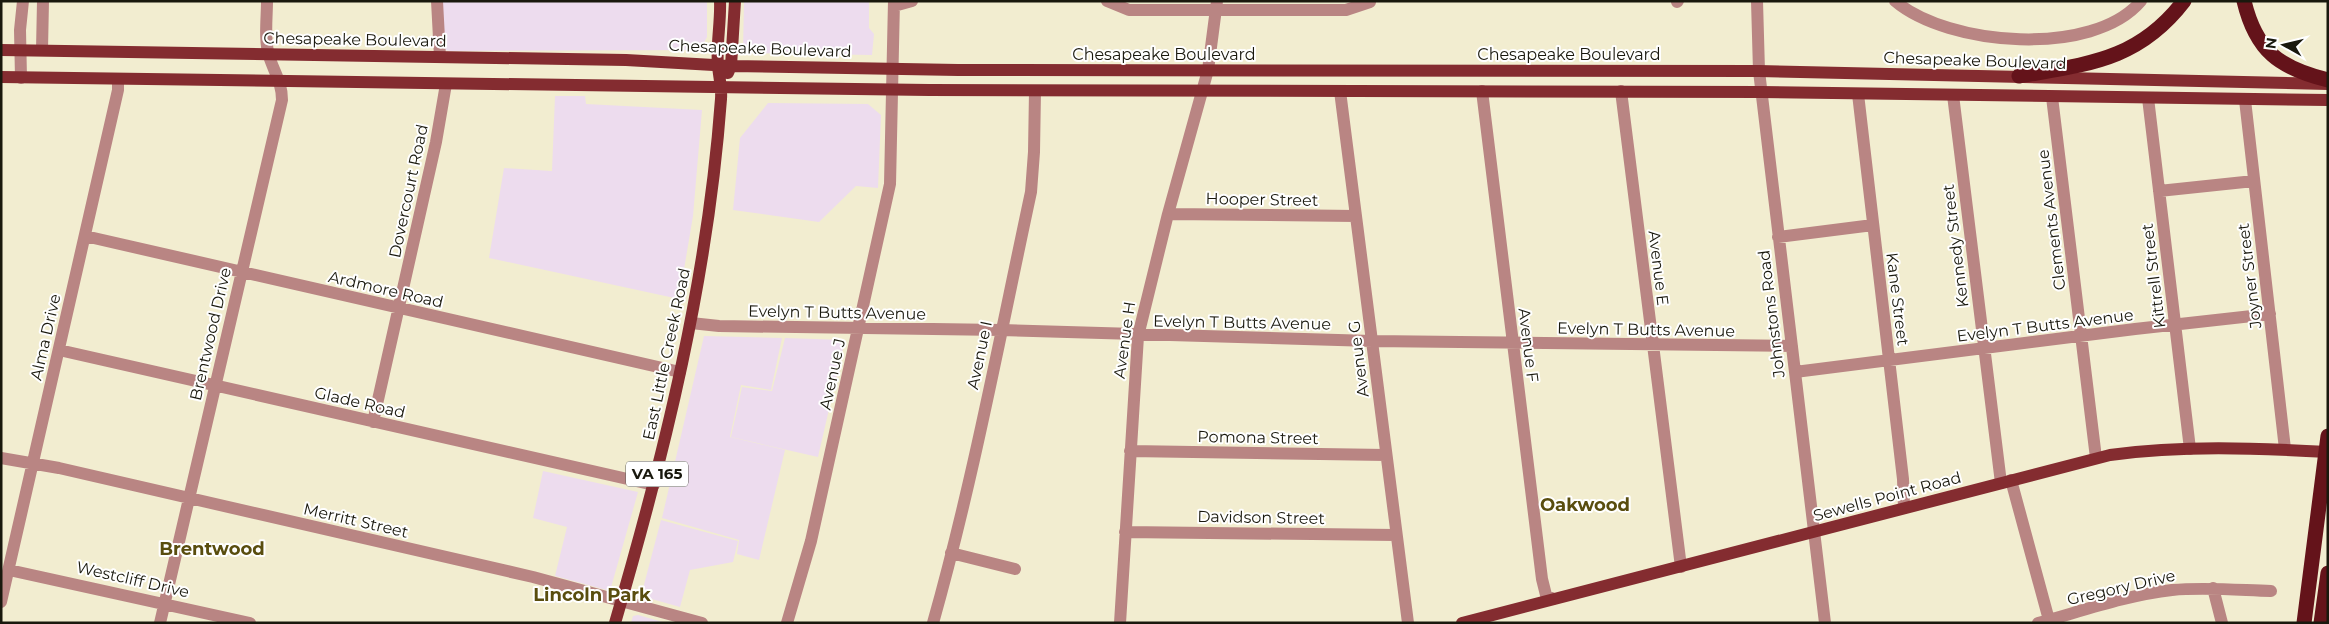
<svg xmlns="http://www.w3.org/2000/svg" width="2329" height="624" font-family="Montserrat,sans-serif">
<style>
.commercial{fill:#eddcee}
.lines{fill:none;stroke-linecap:round;stroke-linejoin:round}
.minor{stroke:#b98583;stroke-width:12}
.major{stroke:#842c30;stroke-width:12}
.highway{stroke:#64131a;stroke-width:15}
.labels{text-anchor:middle;stroke-width:4;stroke-linejoin:round;paint-order:stroke}
.shield{fill:#fff;stroke:#5e5d56;stroke-width:1}
.shield-label{font-size:15px;font-weight:bold;fill:#19180d}
.street-label{font-size:16px;fill:#19180d;stroke:#fff}
.neighbourhood-label{font-size:18px;font-weight:bold;fill:#594d0e;stroke:#fff}
</style>
<rect width="100%" height="100%" fill="#f2edd0"/>
<path class="commercial" d="M 440,1 L 707,1 L 707,37 L 700,50 L 451,51 L 444,50 Z
M 744,1 L 869,1 L 869,28 L 874,34 L 872,55 L 745,53 L 743,51 Z
M 555,96 L 585,96 L 586,104 L 702,110 L 693,216 L 679,299 L 489,258 L 504,168 L 552,171 Z
M 768,103 L 868,104 L 881,115 L 878,188 L 856,186 L 819,222 L 733,210 L 740,138 Z
M 704,336 L 782,338 L 771,390 L 741,385 L 730,437 L 785,450 L 759,560 L 737,554 L 739,540 L 662,518 Z
M 785,338 L 845,340 L 818,457 L 731,437 L 742,387 L 772,391 Z
M 543,471 L 638,492 L 610,591 L 555,576 L 567,527 L 533,518 Z
M 661,520 L 738,541 L 733,562 L 690,570 L 680,607 L 641,596 Z
M 638,615 L 666,623 L 631,623 L 633,616 Z"/>
<g class="lines">
<path class="minor" d="M 437,1 L 440,57
M 1107,1 L 1129,10 L 1346,10 L 1370,2
M 1757,1 L 1759,71 L 1825,623
M 1895,1 C 1948,46 2093,58 2141,1
M 1677,2 L 1678,1
M 894,6 L 912,1
M 42,50 L 43,1
M 21,78 L 20,30 L 23,1
M 1340,91 L 1408,623
M 1482,91 L 1542,579 L 1546,595 L 1553,599
M 1621,91 L 1681,567
M 1858,94 L 1903,479 L 1904,508
M 1953,95 L 2001,483
M 2052,97 L 2096,458
M 2148,98 L 2190,449
M 2245,100 L 2285,449
M 2159,191 L 2254,181
M 1168,214 L 1356,216
M 85,236 L 680,372
M 1778,237 L 1873,225
M 691,323 L 719,326 L 1001,330 L 1372,341 L 1792,346
M 59,350 L 654,485
M 1795,372 L 2135,329 L 2270,314
M 373,422 L 436,142 L 446,84
M 1130,451 L 1386,455
M 1,458 L 59,468 L 533,577 L 702,623
M 2011,480 L 2049,620
M 1125,532 L 1396,535
M 951,553 L 1015,569
M 9,570 L 250,623
M 2213,588 L 2222,623
M 1,602 L 118,90 L 118,79
M 160,623 L 282,100 C 282,82 274,72 269,56 C 264,39 267,19 267,1
M 787,623 L 811,541 L 890,184 L 894,1
M 933,623 C 973,481 1000,336 1031,192 L 1034,152 L 1035,91
M 1120,623 L 1138,336 L 1168,214 L 1208,70 L 1217,1
M 2038,623 C 2082,611 2127,595 2172,590 C 2205,587 2238,590 2271,591"/>
<path class="major" d="M 1,50 L 626,60 L 731,66 L 958,70 L 1759,71 L 2328,84
M 728,73 L 731,66 L 735,1
M 1,77 L 929,90 L 1761,92 L 2328,100
M 615,623 C 665,452 708,278 721,99 C 722,88 719,77 718,66 C 716,45 721,22 720,1
M 1462,623 L 2110,455 C 2182,445 2255,448 2328,452"/>
<path class="highway" d="M 2244,1 C 2256,51 2279,68 2328,80
M 2019,76 C 2087,64 2138,61 2184,1
M 2304,623 L 2328,436
M 2321,623 L 2328,573"/>
</g>
<g class="labels">
<rect class="shield" x="626" y="461.5" width="62" height="25" rx="4"/>
<g class="shield-label">
<text x="657" y="479">VA 165</text>
</g>
<g class="street-label">
<text transform="translate(355 39) rotate(1)" y="6">Chesapeake Boulevard</text>
<text transform="translate(760 48) rotate(2)" y="6">Chesapeake Boulevard</text>
<text x="1164" y="60">Chesapeake Boulevard</text>
<text x="1569" y="60">Chesapeake Boulevard</text>
<text transform="translate(1975 60) rotate(2)" y="6">Chesapeake Boulevard</text>
<text transform="translate(408 191) rotate(-78)" y="6">Dovercourt Road</text>
<text transform="translate(1262 199) rotate(1)" y="6">Hooper Street</text>
<text transform="translate(2051 220) rotate(-97)" y="6">Clements Avenue</text>
<text transform="translate(1955 246) rotate(-97)" y="6">Kennedy Street</text>
<text transform="translate(1659 268) rotate(83)" y="6">Avenue E</text>
<text transform="translate(2153 276) rotate(-97)" y="6">Kittrell Street</text>
<text transform="translate(2249 276) rotate(-97)" y="6">Joyner Street</text>
<text transform="translate(386 289) rotate(13)" y="6">Ardmore Road</text>
<text transform="translate(1898 299) rotate(83)" y="6">Kane Street</text>
<text transform="translate(837 312) rotate(1)" y="6">Evelyn T Butts Avenue</text>
<text transform="translate(1771 314) rotate(-97)" y="6">Johnstons Road</text>
<text transform="translate(1242 322) rotate(1)" y="6">Evelyn T Butts Avenue</text>
<text transform="translate(2045 325) rotate(-7)" y="6">Evelyn T Butts Avenue</text>
<text transform="translate(1646 329) rotate(1)" y="6">Evelyn T Butts Avenue</text>
<text transform="translate(210 334) rotate(-77)" y="6">Brentwood Drive</text>
<text transform="translate(45 337) rotate(-77)" y="6">Alma Drive</text>
<text transform="translate(1124 340) rotate(-82)" y="6">Avenue H</text>
<text transform="translate(1529 345) rotate(83)" y="6">Avenue F</text>
<text transform="translate(666 354) rotate(-78)" y="6">East Little Creek Road</text>
<text transform="translate(979 355) rotate(-78)" y="6">Avenue I</text>
<text transform="translate(1358 359) rotate(-97)" y="6">Avenue G</text>
<text transform="translate(832 374) rotate(-78)" y="6">Avenue J</text>
<text transform="translate(360 402) rotate(13)" y="6">Glade Road</text>
<text transform="translate(1258 437) rotate(1)" y="6">Pomona Street</text>
<text transform="translate(1887 496) rotate(-15)" y="6">Sewells Point Road</text>
<text transform="translate(1261 517) rotate(1)" y="6">Davidson Street</text>
<text transform="translate(356 520) rotate(13)" y="6">Merritt Street</text>
<text transform="translate(133 579) rotate(13)" y="6">Westcliff Drive</text>
<text transform="translate(2121 587) rotate(-13)" y="6">Gregory Drive</text>
</g>
<g class="neighbourhood-label">
<text x="1585" y="511">Oakwood</text>
<text x="212" y="555">Brentwood</text>
<text x="592" y="601">Lincoln Park</text>
</g>
</g>
<rect width="2329" height="624" fill="none" stroke="#19180d" stroke-width="5"/>
<g transform="translate(2284 45) rotate(278)" stroke="#ffffff" stroke-width="4" paint-order="stroke">
<path d="M0-4L9 19L0 12L-9 19Z" fill="#19180d"/>
<text y="-8" font-size="14" font-weight="bold" text-anchor="middle" fill="#19180d">N</text>
</g>
</svg>
